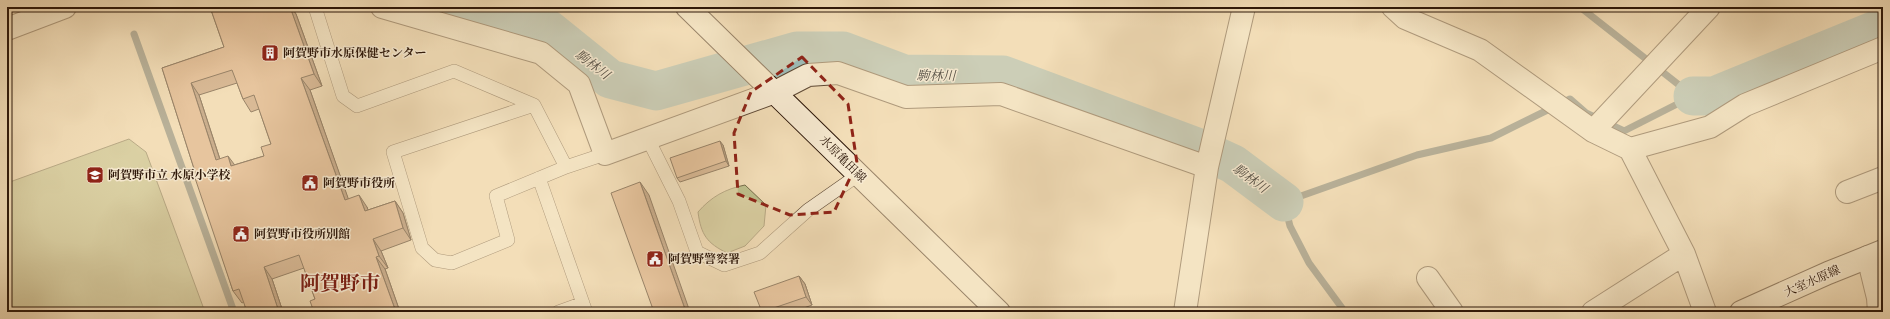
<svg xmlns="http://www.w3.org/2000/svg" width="1890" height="319" font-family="'IM FELL French Canon','Noto Serif JP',serif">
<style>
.grass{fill:#bec08d;stroke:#766c4b}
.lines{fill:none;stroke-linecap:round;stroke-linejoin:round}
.stream{stroke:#717971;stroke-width:7}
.river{stroke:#9ebbb7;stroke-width:39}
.service-casing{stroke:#5e4935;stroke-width:14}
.minor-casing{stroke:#5e4935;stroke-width:24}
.secondary-casing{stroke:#2d1709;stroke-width:24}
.service{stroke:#f7ead1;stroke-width:13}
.minor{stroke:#f7ead1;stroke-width:22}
.secondary{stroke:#f7ead1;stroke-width:22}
.wall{fill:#bb8f6d;stroke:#2d1709;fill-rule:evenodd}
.shaded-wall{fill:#997459;stroke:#2d1709}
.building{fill:#daa67f;stroke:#2d1709;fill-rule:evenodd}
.marked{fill:none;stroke:#8f2418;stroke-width:3;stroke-dasharray:8 5;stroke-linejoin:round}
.labels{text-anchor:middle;stroke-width:3;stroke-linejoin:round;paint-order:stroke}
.poi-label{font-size:12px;font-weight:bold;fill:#2d1709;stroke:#f7ead1;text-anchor:start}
.street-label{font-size:12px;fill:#2d1709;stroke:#f7ead1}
.water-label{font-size:13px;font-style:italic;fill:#555046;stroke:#f7ead1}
.town-label{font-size:20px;font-weight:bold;fill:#7a1f14;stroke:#f7ead1}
</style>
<rect width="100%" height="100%" fill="#f3deb8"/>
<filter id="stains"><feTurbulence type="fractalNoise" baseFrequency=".005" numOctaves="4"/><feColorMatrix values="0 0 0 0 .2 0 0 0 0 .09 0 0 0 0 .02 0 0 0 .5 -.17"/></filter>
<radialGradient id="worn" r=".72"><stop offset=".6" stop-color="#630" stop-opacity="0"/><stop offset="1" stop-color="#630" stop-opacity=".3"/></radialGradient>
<path class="grass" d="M 129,139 L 146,152 L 205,312 L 7,312 L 7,183 Z
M 745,185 L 766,205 L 764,226 L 745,246 L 727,253 C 707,243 701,235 698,212 C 711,197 725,189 745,185 Z"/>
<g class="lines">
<path class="stream" d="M 134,34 L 234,312
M 1345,312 L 1309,263 L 1290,226 L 1284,202 L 1417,155 L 1491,138 L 1570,99 L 1586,113 L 1624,131 L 1693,96 L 1580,7"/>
<path class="river" d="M 463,7 L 548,29 L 610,79 L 656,91 L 797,51 L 843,51 L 904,74 L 1003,75 L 1194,146 L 1233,164 L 1284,202
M 1693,96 L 1714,96 L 1883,27"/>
<g class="service-casing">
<path id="service" d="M 315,7 L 343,96 L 357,106 L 454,71 L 534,105 L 566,167
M 534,105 L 393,152 L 422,248 L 435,260 L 452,263 L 508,240 L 496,196 L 566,167 L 605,154
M 648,139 L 679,201 L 697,252 L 724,265 L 760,253 L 808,210 L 858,175
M 539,178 L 586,312
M 558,312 L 583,303"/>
</g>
<g class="minor-casing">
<path id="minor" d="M 382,7 L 541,53 L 579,84 L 605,154 L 775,92 L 808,75 L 838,73 L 906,97 L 1001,94 L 1207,167
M 1393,7 L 1405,18 L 1480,50 L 1593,131 L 1630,149 L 1684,254 L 1705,312
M 7,29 L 65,7
M 1593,131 L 1709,7
M 1630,149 L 1710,127 L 1745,105 L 1883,48
M 1847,192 L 1883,178
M 1868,257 L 1878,298 L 1879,312
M 1428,278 L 1452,312
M 1185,312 L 1207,167 L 1244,7
M 1593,312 L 1684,254"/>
</g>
<g class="secondary-casing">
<path id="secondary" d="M 687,7 L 999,312
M 1741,312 L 1828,273 L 1883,251"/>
</g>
<use href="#service" class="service"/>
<use href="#minor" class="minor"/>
<use href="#secondary" class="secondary"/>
</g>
<path class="wall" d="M 210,7 L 291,7 L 296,14 L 322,86 L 310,90 L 348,199 L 367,207 L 368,210 L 395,201 L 403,213 L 411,240 L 381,251 L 388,268 L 385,269 L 400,312 L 314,312 L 315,299 L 304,268 L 272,279 L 283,312 L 247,312 L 244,302 L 242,303 L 233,291 L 162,68 L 224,47 ZM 237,83 L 243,99 L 251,112 L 259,109 L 271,144 L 264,156 L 234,165 L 220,159 L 199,95 Z
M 723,145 L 729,166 L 680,182 L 677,178 Z
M 799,276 L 805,284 L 812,305 L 793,312 L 762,312 Z"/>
<path class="shaded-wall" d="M 290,7 L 291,7 L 296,14 L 322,86 L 314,74 Z
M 301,78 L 310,90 L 353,212 L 345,200 Z
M 191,83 L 199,95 L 224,172 L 216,160 Z
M 720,141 L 723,145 L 729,166 L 726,161 Z
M 228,156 L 237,168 L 231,166 Z
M 640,182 L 649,195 L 690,312 L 686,312 Z
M 359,195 L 367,207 L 373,224 L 365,211 Z
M 395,201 L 403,213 L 411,240 L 403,228 Z
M 373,239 L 381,251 L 388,268 L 379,256 Z
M 376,257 L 385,269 L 400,312 L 396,312 Z
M 264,267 L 272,279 L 283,312 L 279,312 Z
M 799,276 L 805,284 L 812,305 L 806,297 Z"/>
<path class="building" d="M 210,7 L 290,7 L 314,74 L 301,78 L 345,200 L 359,195 L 365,211 L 395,201 L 403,228 L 373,239 L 379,256 L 376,257 L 396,312 L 314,312 L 310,301 L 315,299 L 299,255 L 264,267 L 279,312 L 247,312 L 239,289 L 233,291 L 195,178 L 197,178 L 162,68 L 224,47 ZM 232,70 L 243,99 L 254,95 L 271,144 L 261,147 L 264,156 L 231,166 L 228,156 L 216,160 L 191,83 Z
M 720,141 L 726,161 L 677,178 L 670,158 Z
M 640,182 L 686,312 L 654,312 L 611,193 Z
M 799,276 L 806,297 L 762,312 L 754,292 Z"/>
<path d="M0 0H1890V319H0ZM 802,57 L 848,104 L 857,163 L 834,212 L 790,215 L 738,194 L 734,133 L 751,92 Z" fill="#f3deb8" fill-opacity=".55" fill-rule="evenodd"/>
<path class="marked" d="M 802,57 L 848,104 L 857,163 L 834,212 L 790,215 L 738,194 L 734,133 L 751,92 Z"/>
<defs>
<g id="building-square" transform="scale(0.9)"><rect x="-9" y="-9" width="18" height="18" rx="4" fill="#8f2418" stroke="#f7ead1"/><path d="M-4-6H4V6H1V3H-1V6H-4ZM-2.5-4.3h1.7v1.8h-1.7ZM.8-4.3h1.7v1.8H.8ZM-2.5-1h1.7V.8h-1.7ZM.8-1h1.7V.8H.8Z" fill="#fff"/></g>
<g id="school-square" transform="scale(0.9)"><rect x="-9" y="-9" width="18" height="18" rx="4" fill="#8f2418" stroke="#f7ead1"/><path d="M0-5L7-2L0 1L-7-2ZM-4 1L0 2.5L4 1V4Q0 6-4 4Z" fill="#fff"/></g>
<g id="civic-square" transform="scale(0.9)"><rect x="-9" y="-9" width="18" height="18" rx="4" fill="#8f2418" stroke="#f7ead1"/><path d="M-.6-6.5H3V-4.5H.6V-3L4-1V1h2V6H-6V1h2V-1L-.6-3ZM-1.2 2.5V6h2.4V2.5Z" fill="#fff"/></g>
</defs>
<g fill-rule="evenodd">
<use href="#building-square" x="270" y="53"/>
<use href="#school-square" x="95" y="175"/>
<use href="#civic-square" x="310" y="183"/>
<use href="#civic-square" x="241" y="234"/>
<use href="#civic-square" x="655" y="259"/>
</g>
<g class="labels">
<g class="poi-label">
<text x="283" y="57">阿賀野市水原保健センター</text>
<text x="108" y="179">阿賀野市立 水原小学校</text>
<text x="323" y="187">阿賀野市役所</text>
<text x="254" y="238">阿賀野市役所別館</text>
<text x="668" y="263">阿賀野警察署</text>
</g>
<g class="street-label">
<text transform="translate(843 159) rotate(45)" y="4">水原亀田線</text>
<text transform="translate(1812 281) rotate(-24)" y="4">大室水原線</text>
</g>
<g class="water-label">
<text transform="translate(593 64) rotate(37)" y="5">駒林川</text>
<text transform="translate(936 75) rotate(1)" y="5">駒林川</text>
<text transform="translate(1251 178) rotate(36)" y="5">駒林川</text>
</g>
<g class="town-label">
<text x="340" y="290">阿賀野市</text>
</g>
</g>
<rect width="1890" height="319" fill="none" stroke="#f3deb8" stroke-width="24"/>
<rect x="8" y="8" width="1874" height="303" fill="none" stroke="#2d1709" stroke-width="2"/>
<rect x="12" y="12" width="1866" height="295" fill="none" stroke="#2d1709"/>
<rect width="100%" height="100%" filter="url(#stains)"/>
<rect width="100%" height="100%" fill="url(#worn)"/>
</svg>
